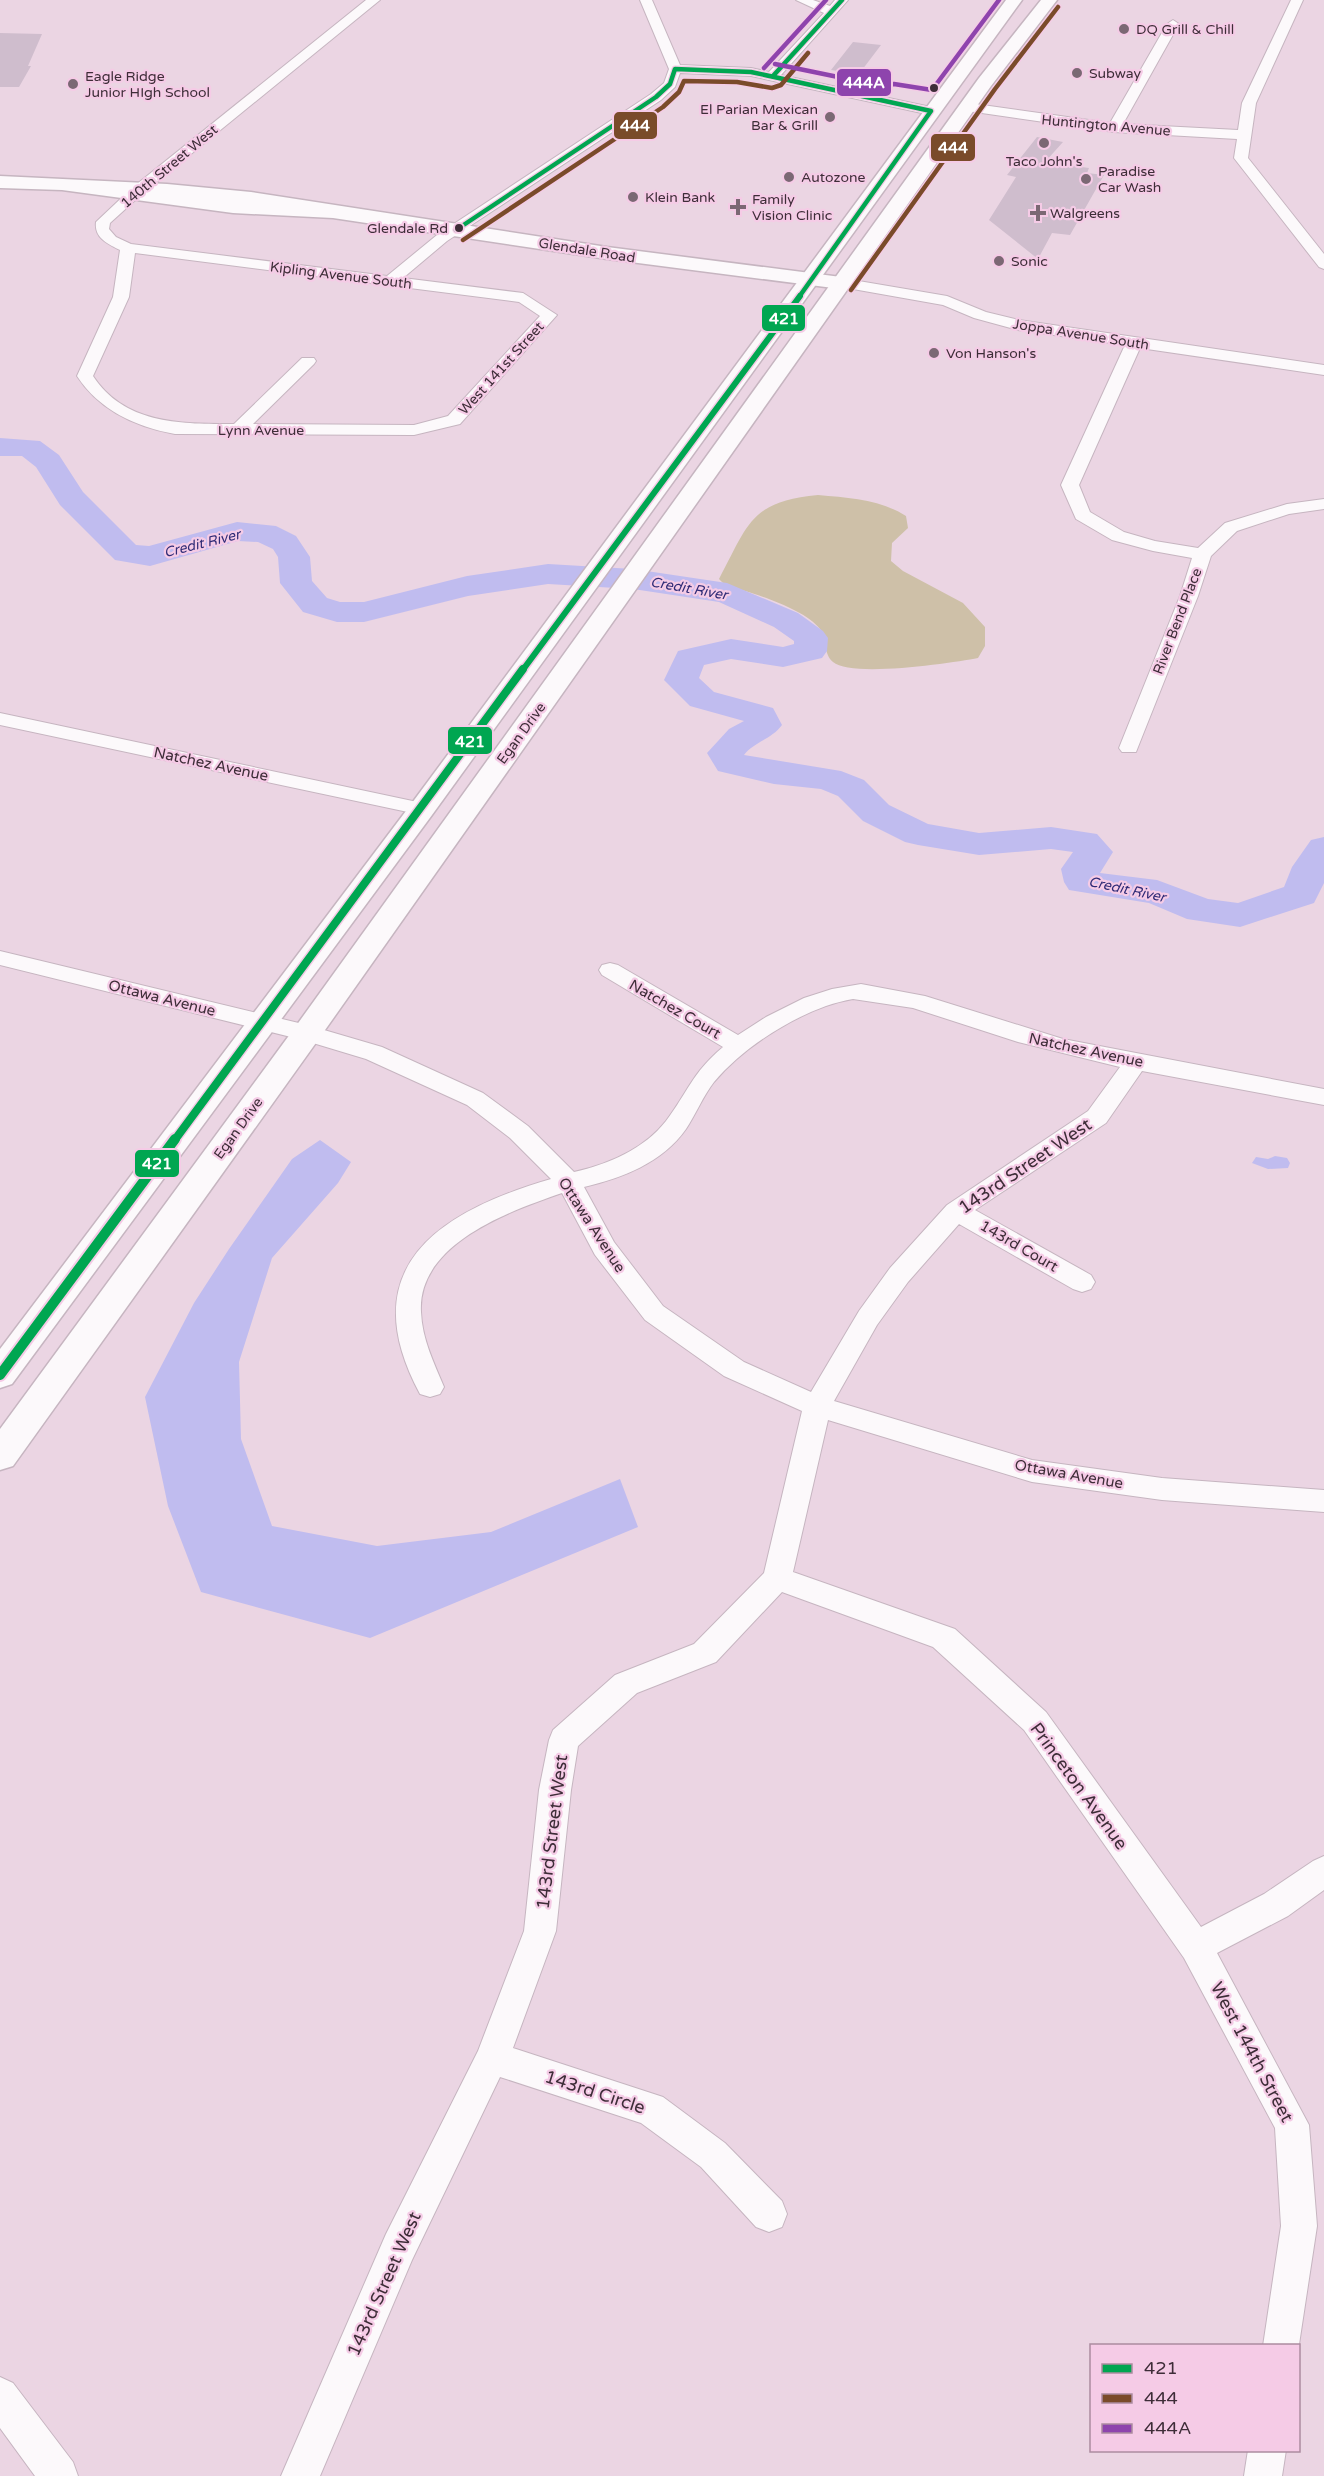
<svg xmlns="http://www.w3.org/2000/svg" width="1324" height="2476" font-family="'Varela Round',sans-serif">
<style>
.green{fill:#cec0a8}
.water{fill:#c0bcef}
.lines{fill:none;stroke-linecap:round;stroke-linejoin:round}
.river{fill:#c0bcef;fill-rule:evenodd}
.building{fill:#cfbdcd}
.minor-casing{stroke:#c6b5c0;stroke-width:2}
.major-casing{stroke:#c6b5c0;stroke-width:3}
.highway-casing{stroke:#c6b5c0;stroke-width:3}
.minor{fill:#fcf9fb;fill-rule:evenodd}
.major{fill:#fcf9fb;fill-rule:evenodd}
.highway{fill:#fcf9fb;fill-rule:evenodd}
.bus-1-far3-casing{stroke:#f5cbe6;stroke-width:7}
.bus-1-far2-casing{stroke:#f5cbe6;stroke-width:9}
.bus-1-far1-casing{stroke:#f5cbe6;stroke-width:11}
.bus-1-casing{stroke:#f5cbe6;stroke-width:14}
.bus-2-casing{stroke:#f5cbe6;stroke-width:7}
.bus-3-casing{stroke:#f5cbe6;stroke-width:7}
.bus-1-far3{stroke:#00a651;stroke-width:4.5}
.bus-1-far2{stroke:#00a651;stroke-width:6}
.bus-1-far1{stroke:#00a651;stroke-width:8}
.bus-1{stroke:#00a651;stroke-width:10}
.bus-2{stroke:#7a4b2a;stroke-width:4.5}
.bus-3{stroke:#8e44ad;stroke-width:4.5}
.poi-dot{fill:#7b6874;stroke:#f5cbe6;stroke-width:2}
.bus-dot{fill:#3e2d38;stroke:#f5cbe6;stroke-width:2}
.labels{text-anchor:middle;stroke-width:4.5;stroke-linejoin:round;paint-order:stroke}
.far-poi-label{font-size:14px;fill:#3e2d38;stroke:#f5cbe6;text-anchor:start}
.far-street-label{font-size:14px;fill:#3e2d38;stroke:#f5cbe6}
.bus-label{font-size:14px;fill:#3e2d38;stroke:#f5cbe6;text-anchor:end}
.far-water-label{font-size:14px;font-style:italic;fill:#2f2b76;stroke:#f5cbe6}
.street-label{font-size:15px;fill:#3e2d38;stroke:#f5cbe6}
.near-street-label{font-size:18px;fill:#3e2d38;stroke:#f5cbe6}
.line-badge{stroke:#f5cbe6;stroke-width:2}
.badge-label{font-size:16px;text-anchor:middle;font-weight:bold;fill:#fff}
</style>
<rect width="100%" height="100%" fill="#ebd5e3"/>
<path class="green" d="M 818,495 C 850,498 879,499 906,516 L 908,528 L 892,543 L 891,561 L 903,571 L 963,603 L 985,627 L 985,646 L 978,658 C 952,663 851,678 833,662 C 824,655 826,639 820,629 C 804,608 750,592 725,585 L 719,579 C 749,523 750,502 818,495 Z"/>
<path class="water" d="M 320,1140 L 351,1162 L 338,1183 L 272,1258 L 239,1362 L 241,1439 L 272,1526 L 377,1546 L 491,1532 L 620,1479 L 638,1527 L 370,1638 L 201,1592 L 168,1506 L 145,1397 L 194,1303 L 229,1249 L 292,1159 Z
M 1275,1156 L 1287,1158 L 1290,1163 L 1288,1168 L 1268,1169 L 1252,1163 L 1256,1157 L 1268,1159 Z"/>
<g class="lines">
<path class="river" d="M 0,438 L 40,441 L 59,455 L 83,492 L 136,545 L 149,546 L 237,522 L 276,526 L 296,536 L 310,557 L 312,581 L 327,598 L 340,602 L 364,602 L 467,576 L 548,564 L 633,569 L 727,583 L 798,613 L 823,631 L 828,638 L 827,651 L 822,658 L 783,667 L 731,659 L 704,665 L 699,678 L 714,692 L 773,708 L 782,725 C 772,739 754,742 744,755 L 841,771 L 864,780 L 889,805 L 928,824 L 979,833 L 1051,827 L 1097,834 L 1113,852 L 1100,873 L 1157,880 L 1208,899 L 1238,903 L 1284,887 L 1292,867 L 1311,840 L 1324,837 L 1324,883 L 1314,903 L 1240,927 L 1187,919 L 1149,903 L 1069,890 L 1064,882 L 1061,869 L 1073,852 L 1051,849 L 979,855 L 918,845 L 905,842 L 863,821 L 838,796 L 821,789 L 774,784 L 718,771 L 707,753 L 729,729 L 744,721 L 690,706 L 664,680 L 678,651 L 731,639 L 783,647 L 794,644 L 794,641 L 774,627 L 719,602 L 633,589 L 548,584 L 468,596 L 364,622 L 337,622 L 303,612 L 280,583 L 278,557 L 273,549 L 258,542 L 238,541 L 150,566 L 115,560 L 60,505 L 36,467 L 22,456 L 0,456 Z"/>
</g>
<path class="building" d="M 0,33 L 42,34 L 28,66 L 31,66 L 19,87 L 0,87 Z
M 853,42 L 881,45 L 859,74 L 831,70 Z
M 1037,137 L 1063,142 L 1045,162 L 1089,168 L 1087,173 L 1104,175 L 1070,235 L 1052,233 L 1038,259 L 989,220 L 1016,177 L 1007,175 Z"/>
<g class="lines">
<g class="minor-casing">
<path id="minor" d="M 366,0 L 380,0 L 142,194 L 110,223 L 109,229 L 116,237 L 131,244 L 387,276 L 437,235 L 651,94 L 664,83 L 669,69 L 640,0 L 652,0 L 680,65 L 751,68 L 769,72 L 824,13 L 796,0 L 813,0 L 830,6 L 835,0 L 848,0 L 781,75 L 931,107 L 938,111 L 931,115 L 751,76 L 680,73 L 675,87 L 661,100 L 447,241 L 403,278 L 523,293 L 557,315 L 460,424 L 414,435 L 175,434 C 136,427 99,410 77,376 L 113,297 L 120,250 C 108,244 94,238 96,222 L 132,188 ZM 135,253 L 519,302 L 540,316 L 448,416 L 414,425 L 253,424 L 314,364 L 316,361 L 314,358 L 302,358 L 234,424 C 183,424 125,425 93,376 L 129,297 Z
M 1291,0 L 1303,0 L 1256,103 L 1248,158 L 1324,254 L 1324,269 L 1319,267 L 1234,158 L 1237,139 L 1114,132 L 968,111 L 961,107 L 968,103 L 1110,123 L 1167,24 L 1173,20 L 1179,24 L 1123,124 L 1238,130 L 1242,103 Z
M 841,278 L 947,296 L 986,312 L 1019,320 L 1324,365 L 1324,375 L 1140,348 L 1079,485 L 1090,512 L 1124,532 L 1155,541 L 1198,548 L 1225,523 L 1287,504 L 1324,499 L 1324,509 L 1289,514 L 1237,531 L 1211,556 L 1198,596 L 1136,752 L 1122,752 L 1119,748 L 1180,596 L 1192,558 L 1153,551 L 1112,540 L 1076,519 L 1061,485 L 1125,345 L 1018,330 L 974,318 L 943,305 L 836,286 L 833,283 L 836,280 Z
M 0,713 L 422,803 L 429,805 L 432,809 L 429,813 L 422,815 L 0,725 Z
M 0,951 L 307,1025 L 382,1047 L 483,1093 L 528,1126 L 574,1172 C 609,1164 644,1149 666,1121 C 688,1092 692,1073 723,1047 L 602,975 L 599,970 L 602,965 L 610,963 L 618,965 L 738,1035 L 766,1017 L 804,998 L 832,989 L 861,984 L 925,996 L 1063,1039 L 1324,1089 L 1324,1105 L 1142,1071 L 1106,1123 L 975,1210 L 1091,1275 L 1095,1282 L 1091,1289 L 1082,1292 L 1073,1289 L 959,1224 L 908,1282 L 877,1325 L 834,1401 L 1032,1460 L 1162,1478 L 1324,1490 L 1324,1512 L 1162,1500 L 1032,1482 L 828,1420 L 793,1572 L 955,1629 L 1046,1712 L 1201,1927 L 1264,1894 L 1313,1861 L 1324,1856 L 1324,1890 L 1288,1916 L 1217,1953 L 1309,2125 L 1317,2226 L 1298,2351 L 1298,2346 L 1263,2346 L 1281,2226 L 1275,2128 L 1184,1958 L 1024,1730 L 933,1647 L 782,1592 L 716,1662 L 637,1693 L 578,1746 L 571,1790 L 556,1931 L 513,2048 L 663,2097 L 725,2143 L 782,2201 L 787,2214 L 782,2227 L 769,2232 L 756,2227 L 701,2167 L 641,2123 L 500,2077 L 412,2260 L 320,2476 L 281,2476 L 386,2234 L 478,2051 L 524,1931 L 539,1790 L 549,1740 L 553,1730 L 615,1675 L 694,1644 L 764,1573 L 802,1411 L 724,1376 L 645,1320 L 595,1255 L 562,1193 C 510,1211 417,1244 421,1312 C 422,1339 434,1363 444,1387 L 440,1394 L 430,1397 L 420,1394 C 352,1268 438,1212 551,1179 L 510,1138 L 467,1105 L 366,1059 L 303,1040 L 0,965 ZM 853,999 L 913,1008 L 1018,1042 L 1120,1067 L 1088,1111 L 947,1205 L 890,1268 L 859,1311 L 811,1392 L 744,1362 L 663,1306 L 614,1242 L 584,1187 C 622,1178 662,1163 686,1129 C 696,1114 703,1096 714,1082 C 745,1045 805,1007 853,999 Z
M 0,2377 L 13,2383 L 73,2462 L 78,2476 L 35,2476 L 0,2428 Z
M 1248,2450 L 1286,2450 L 1282,2476 L 1244,2476 Z"/>
</g>
<g class="major-casing">
<path id="major" d="M 0,176 L 167,184 L 251,192 L 607,247 L 841,277 L 848,279 L 851,283 L 848,287 L 841,289 L 607,259 L 333,218 L 233,213 L 62,190 L 0,188 Z"/>
</g>
<g class="highway-casing">
<path id="highway" d="M 1006,0 L 1022,0 L 432,815 L 12,1384 L 0,1388 L 0,1349 L 412,803 Z
M 1041,0 L 1057,0 L 991,86 L 318,1040 L 13,1466 L 0,1470 L 0,1429 L 296,1026 L 979,78 Z"/>
</g>
<use href="#minor" class="minor"/>
<use href="#major" class="major"/>
<use href="#highway" class="highway"/>
<g class="bus-1-far3-casing">
<path id="bus-1-far3" d="M 773,76 L 842,0
M 456,230 L 656,97 L 670,84 L 675,69 L 751,72 L 931,111 L 799,297"/>
</g>
<g class="bus-1-far2-casing">
<path id="bus-1-far2" d="M 522,671 L 800,296"/>
</g>
<g class="bus-1-far1-casing">
<path id="bus-1-far1" d="M 174,1141 L 523,669"/>
</g>
<g class="bus-1-casing">
<path id="bus-1" d="M 0,1375 L 175,1139"/>
</g>
<g class="bus-2-casing">
<path id="bus-2" d="M 463,240 L 663,107 L 679,92 L 684,81 L 737,82 L 772,88 L 781,85 L 808,53
M 851,290 L 995,89 L 1058,7"/>
</g>
<g class="bus-3-casing">
<path id="bus-3" d="M 775,64 L 877,85 L 894,84 L 932,90 L 999,0
M 764,68 L 826,0"/>
</g>
<use href="#bus-1-far3" class="bus-1-far3"/>
<use href="#bus-1-far2" class="bus-1-far2"/>
<use href="#bus-1-far1" class="bus-1-far1"/>
<use href="#bus-1" class="bus-1"/>
<use href="#bus-2" class="bus-2"/>
<use href="#bus-3" class="bus-3"/>
</g>
<g class="poi-dot">
<circle cx="1124" cy="29" r="6"/>
<circle cx="1077" cy="73" r="6"/>
<circle cx="73" cy="84" r="6"/>
<circle cx="830" cy="117" r="6"/>
<circle cx="1044" cy="143" r="6"/>
<circle cx="789" cy="177" r="6"/>
<circle cx="1086" cy="179" r="6"/>
<circle cx="633" cy="197" r="6"/>
<path d="M735 198h6v6h6v6h-6v6h-6v-6h-6v-6h6z"/>
<path d="M1035 204h6v6h6v6h-6v6h-6v-6h-6v-6h6z"/>
<circle cx="999" cy="261" r="6"/>
<circle cx="934" cy="353" r="6"/>
</g>
<g class="bus-dot">
<circle cx="934" cy="88" r="5"/>
<circle cx="459" cy="228" r="5"/>
</g>
<g class="labels">
<g class="far-poi-label">
<text x="1136" y="34">DQ Grill &amp; Chill</text>
<text x="1089" y="78">Subway</text>
<text x="85" y="81">Eagle Ridge<tspan x="85" dy="16">Junior HIgh School</tspan></text>
<text x="818" y="114" text-anchor="end">El Parian Mexican<tspan x="818" dy="16">Bar &amp; Grill</tspan></text>
<text x="1044" y="166" text-anchor="middle">Taco John's</text>
<text x="1098" y="176">Paradise<tspan x="1098" dy="16">Car Wash</tspan></text>
<text x="801" y="182">Autozone</text>
<text x="645" y="202">Klein Bank</text>
<text x="752" y="204">Family<tspan x="752" dy="16">Vision Clinic</tspan></text>
<text x="1050" y="218">Walgreens</text>
<text x="1011" y="266">Sonic</text>
<text x="946" y="358">Von Hanson's</text>
</g>
<g class="far-street-label">
<text transform="translate(1106 125) rotate(5)" y="5">Huntington Avenue</text>
<text transform="translate(169 166) rotate(-40)" y="5">140th Street West</text>
<text transform="translate(587 250) rotate(9)" y="5">Glendale Road</text>
<text transform="translate(341 275) rotate(7)" y="5">Kipling Avenue South</text>
<text transform="translate(1081 334) rotate(9)" y="5">Joppa Avenue South</text>
<text transform="translate(501 368) rotate(-48)" y="5">West 141st Street</text>
<text x="261" y="435">Lynn Avenue</text>
<text transform="translate(1177 621) rotate(-69)" y="5">River Bend Place</text>
<text transform="translate(521 733) rotate(-54)" y="5">Egan Drive</text>
<text transform="translate(238 1128) rotate(-54)" y="5">Egan Drive</text>
</g>
<g class="bus-label">
<text x="448" y="233">Glendale Rd</text>
</g>
<g class="far-water-label">
<text transform="translate(202 543) rotate(-14)" y="5">Credit River</text>
<text transform="translate(689 588) rotate(10)" y="5">Credit River</text>
<text transform="translate(1127 889) rotate(12)" y="5">Credit River</text>
</g>
<g class="street-label">
<text transform="translate(211 764) rotate(12)" y="5">Natchez Avenue</text>
<text transform="translate(162 998) rotate(14)" y="5">Ottawa Avenue</text>
<text transform="translate(675 1009) rotate(30)" y="5">Natchez Court</text>
<text transform="translate(1086 1050) rotate(12)" y="5">Natchez Avenue</text>
<text transform="translate(592 1225) rotate(57)" y="5">Ottawa Avenue</text>
<text transform="translate(1019 1246) rotate(30)" y="5">143rd Court</text>
<text transform="translate(1069 1474) rotate(10)" y="5">Ottawa Avenue</text>
</g>
<g class="near-street-label">
<text transform="translate(1025 1166) rotate(-34)" y="6">143rd Street West</text>
<text transform="translate(1079 1786) rotate(54)" y="6">Princeton Avenue</text>
<text transform="translate(552 1832) rotate(-83)" y="6">143rd Street West</text>
<text transform="translate(1252 2052) rotate(62)" y="6">West 144th Street</text>
<text transform="translate(595 2092) rotate(18)" y="6">143rd Circle</text>
<text transform="translate(384 2284) rotate(-66)" y="6">143rd Street West</text>
</g>
</g>
<g class="line-badge">
<rect x="836" y="68" width="56" height="29" rx="6" fill="#8e44ad"/>
<rect x="613" y="111" width="45" height="29" rx="6" fill="#7a4b2a"/>
<rect x="930" y="133" width="46" height="29" rx="6" fill="#7a4b2a"/>
<rect x="761" y="304" width="45" height="28" rx="6" fill="#00a651"/>
<rect x="447" y="726" width="46" height="29" rx="6" fill="#00a651"/>
<rect x="134" y="1149" width="46" height="29" rx="6" fill="#00a651"/>
</g>
<g class="badge-label">
<text x="864" y="88">444A</text>
<text x="635" y="131">444</text>
<text x="953" y="153">444</text>
<text x="784" y="324">421</text>
<text x="470" y="747">421</text>
<text x="157" y="1169">421</text>
</g>
<rect x="1090" y="2344" width="210" height="108" fill="#f5cbe6" stroke="#ac8ca0" stroke-width="1.5"/>
<rect x="1102" y="2364" width="30" height="9" fill="#00a651" stroke="#ac8ca0" stroke-width="1.5"/>
<text x="1144" y="2374" font-size="18" fill="#3e2d38">421</text>
<rect x="1102" y="2394" width="30" height="9" fill="#7a4b2a" stroke="#ac8ca0" stroke-width="1.5"/>
<text x="1144" y="2404" font-size="18" fill="#3e2d38">444</text>
<rect x="1102" y="2424" width="30" height="9" fill="#8e44ad" stroke="#ac8ca0" stroke-width="1.5"/>
<text x="1144" y="2434" font-size="18" fill="#3e2d38">444A</text>
</svg>
